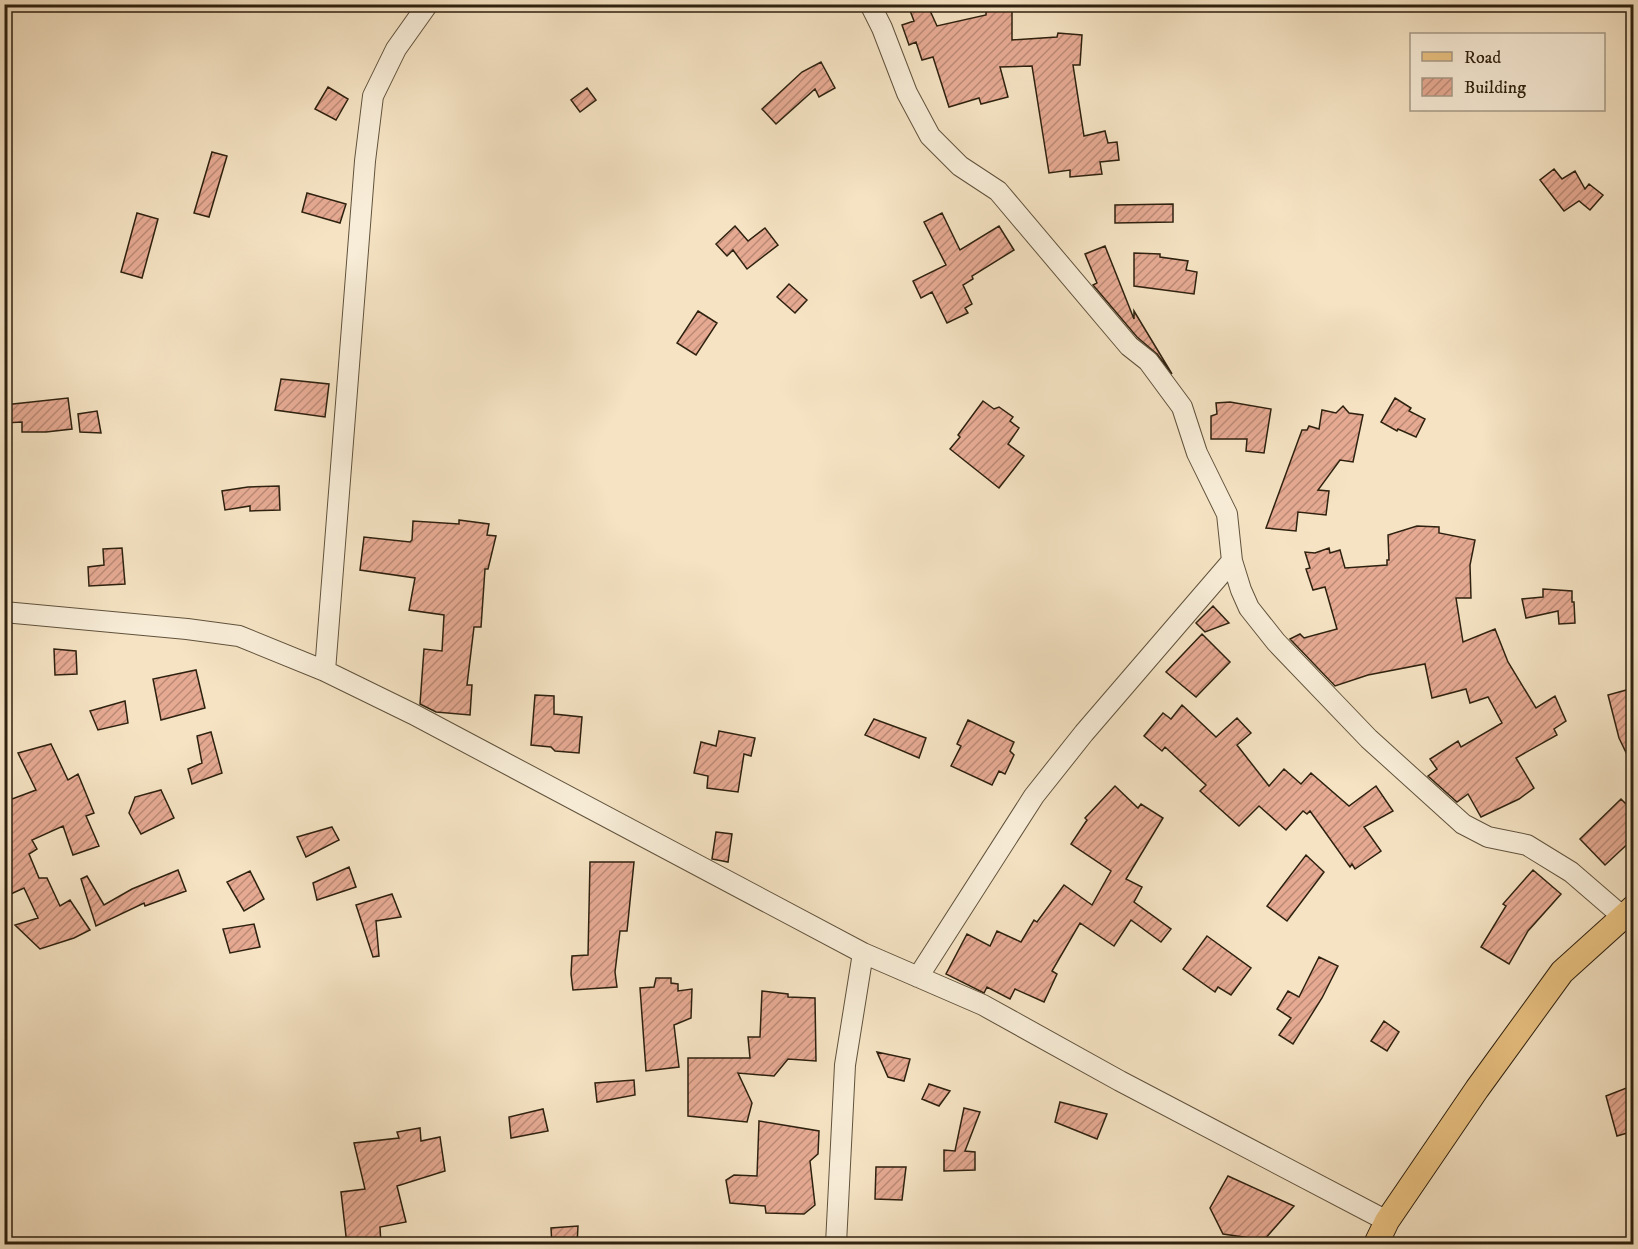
<svg xmlns="http://www.w3.org/2000/svg" width="1638" height="1249" font-family="'IM FELL DW Pica',serif">
<style>
.building{fill:url(#building-hatch);stroke:#2e210f;stroke-width:1.5}
.lines{fill:none;stroke-linecap:round;stroke-linejoin:round}
.minor-casing{stroke:#60523c;stroke-width:22}
.major-casing{stroke:#2e210f;stroke-width:26}
.minor{stroke:#f8edd8;stroke-width:20}
.major{stroke:#eac282;stroke-width:24}
</style>
<defs>
<pattern id="building-hatch" width="6" height="6" patternUnits="userSpaceOnUse" patternTransform="scale(1.5)"><rect width="6" height="6" fill="#e6aa93"/><path d="M-1 1l2-2M0 6l6-6M5 7l2-2" fill="none" stroke="#bb8a76"/></pattern>
</defs>
<rect width="100%" height="100%" fill="#f5e3c3"/>
<filter id="stains"><feTurbulence type="fractalNoise" baseFrequency=".00333" numOctaves="4"/><feColorMatrix values="0 0 0 0 .2 0 0 0 0 .09 0 0 0 0 .02 0 0 0 .5 -.17"/></filter>
<radialGradient id="worn" r=".72"><stop offset=".6" stop-color="#630" stop-opacity="0"/><stop offset="1" stop-color="#630" stop-opacity=".3"/></radialGradient>
<path class="building" d="M 919,4 L 927,4 L 937,26 L 986,15 L 986,5 L 1012,5 L 1012,40 L 1057,37 L 1058,33 L 1082,35 L 1080,65 L 1073,65 L 1084,136 L 1105,131 L 1108,143 L 1117,142 L 1119,160 L 1100,162 L 1102,174 L 1070,177 L 1070,170 L 1049,173 L 1032,66 L 1000,67 L 1008,97 L 981,104 L 979,98 L 949,107 L 933,57 L 922,60 L 916,42 L 909,45 L 902,25 L 914,21 L 909,8 Z
M 821,62 L 835,88 L 819,97 L 815,89 L 776,124 L 762,109 L 802,72 Z
M 328,87 L 348,99 L 336,120 L 315,109 Z
M 587,88 L 596,100 L 580,112 L 571,100 Z
M 212,152 L 227,156 L 209,217 L 194,213 Z
M 1554,169 L 1562,179 L 1575,171 L 1585,189 L 1589,184 L 1603,195 L 1590,210 L 1579,201 L 1564,211 L 1540,180 Z
M 307,193 L 346,204 L 340,223 L 302,212 Z
M 1173,204 L 1173,222 L 1115,223 L 1115,205 Z
M 137,213 L 158,219 L 142,278 L 121,272 Z
M 942,213 L 960,250 L 999,226 L 1014,250 L 972,276 L 973,279 L 963,285 L 972,304 L 965,308 L 968,313 L 947,323 L 932,292 L 921,298 L 913,281 L 946,265 L 924,222 Z
M 735,226 L 748,241 L 765,228 L 778,245 L 747,269 L 733,250 L 727,256 L 716,244 Z
M 1105,246 L 1134,319 L 1134,311 L 1172,374 L 1157,354 L 1137,337 L 1093,285 L 1097,283 L 1085,254 Z
M 1134,253 L 1160,254 L 1160,257 L 1188,261 L 1186,270 L 1197,272 L 1194,294 L 1134,286 Z
M 789,284 L 807,300 L 795,313 L 777,297 Z
M 698,311 L 717,323 L 696,355 L 677,343 Z
M 281,379 L 329,384 L 325,417 L 275,410 Z
M 68,398 L 72,429 L 46,432 L 22,432 L 22,422 L 4,423 L 4,405 Z
M 1395,398 L 1411,408 L 1409,411 L 1425,419 L 1416,437 L 1398,429 L 1397,431 L 1381,422 Z
M 983,401 L 994,409 L 999,407 L 1013,417 L 1010,421 L 1019,428 L 1008,444 L 1024,456 L 999,488 L 950,449 L 960,437 L 958,435 Z
M 1230,402 L 1271,409 L 1264,453 L 1246,451 L 1247,439 L 1211,439 L 1211,416 L 1217,414 L 1216,403 Z
M 1343,406 L 1349,413 L 1363,415 L 1353,462 L 1340,460 L 1318,490 L 1329,491 L 1326,515 L 1298,512 L 1296,531 L 1266,528 L 1302,430 L 1307,430 L 1309,426 L 1319,429 L 1322,410 L 1336,413 Z
M 97,411 L 101,433 L 80,432 L 78,414 Z
M 279,486 L 280,510 L 250,511 L 250,506 L 225,510 L 222,491 L 248,487 Z
M 459,520 L 489,524 L 487,535 L 496,536 L 488,569 L 485,569 L 481,627 L 474,627 L 467,685 L 472,685 L 470,715 L 436,712 L 420,704 L 424,649 L 442,651 L 444,615 L 409,610 L 415,578 L 360,570 L 364,537 L 410,542 L 412,540 L 413,521 L 459,524 Z
M 1417,526 L 1439,527 L 1439,533 L 1475,540 L 1470,565 L 1471,598 L 1456,598 L 1463,642 L 1495,629 L 1508,662 L 1536,708 L 1555,696 L 1566,721 L 1554,729 L 1557,735 L 1516,758 L 1534,788 L 1519,799 L 1481,817 L 1468,794 L 1457,802 L 1428,776 L 1437,769 L 1430,759 L 1458,741 L 1461,747 L 1502,723 L 1488,697 L 1470,703 L 1466,689 L 1432,698 L 1425,664 L 1368,675 L 1335,686 L 1290,639 L 1300,634 L 1304,638 L 1337,629 L 1325,587 L 1313,590 L 1306,569 L 1310,568 L 1305,552 L 1315,553 L 1329,548 L 1330,553 L 1340,550 L 1345,568 L 1387,565 L 1387,560 L 1389,560 L 1388,535 Z
M 122,548 L 125,584 L 89,586 L 88,567 L 104,565 L 103,549 Z
M 1543,589 L 1572,591 L 1572,602 L 1574,602 L 1575,623 L 1559,624 L 1558,611 L 1526,618 L 1522,599 L 1543,597 Z
M 1213,606 L 1229,623 L 1205,632 L 1196,623 Z
M 1202,634 L 1230,662 L 1196,697 L 1166,672 Z
M 54,649 L 76,651 L 77,674 L 55,675 Z
M 196,670 L 205,708 L 161,720 L 153,679 Z
M 1630,689 L 1634,702 L 1634,769 L 1619,738 L 1608,695 Z
M 535,695 L 554,696 L 554,714 L 582,717 L 579,753 L 555,751 L 551,747 L 531,745 Z
M 125,701 L 128,723 L 98,730 L 90,711 Z
M 1182,705 L 1216,737 L 1237,718 L 1251,733 L 1237,745 L 1269,786 L 1284,769 L 1301,784 L 1311,773 L 1349,806 L 1376,786 L 1393,811 L 1364,827 L 1381,851 L 1355,869 L 1352,864 L 1350,867 L 1310,811 L 1307,814 L 1303,811 L 1286,830 L 1259,806 L 1239,826 L 1200,791 L 1206,785 L 1165,747 L 1162,751 L 1144,736 L 1163,713 L 1171,719 Z
M 874,719 L 926,738 L 919,758 L 865,735 Z
M 968,720 L 1014,742 L 1010,751 L 1014,755 L 1005,774 L 999,771 L 992,785 L 951,766 L 961,746 L 957,744 Z
M 719,731 L 755,738 L 751,756 L 744,754 L 738,792 L 707,788 L 708,776 L 694,773 L 701,742 L 716,746 Z
M 211,732 L 222,773 L 192,784 L 188,769 L 202,763 L 197,736 Z
M 51,744 L 68,780 L 78,774 L 94,813 L 86,816 L 99,846 L 73,855 L 63,826 L 32,840 L 37,849 L 29,854 L 39,878 L 47,878 L 60,906 L 70,900 L 90,930 L 74,938 L 40,949 L 15,925 L 38,918 L 24,888 L 4,897 L 4,802 L 36,790 L 18,753 Z
M 1115,786 L 1138,808 L 1141,804 L 1163,818 L 1126,879 L 1142,887 L 1134,902 L 1171,929 L 1161,942 L 1131,920 L 1114,946 L 1080,923 L 1052,971 L 1057,974 L 1044,1002 L 1015,989 L 1010,999 L 987,987 L 984,993 L 946,974 L 967,934 L 990,946 L 997,931 L 1021,942 L 1034,920 L 1037,922 L 1064,885 L 1092,905 L 1111,871 L 1071,844 L 1087,820 L 1085,818 Z
M 161,790 L 174,818 L 141,834 L 129,813 L 135,797 Z
M 1621,799 L 1634,812 L 1634,838 L 1605,865 L 1580,839 Z
M 332,827 L 339,840 L 306,857 L 297,837 Z
M 716,832 L 732,834 L 728,862 L 712,859 Z
M 1306,855 L 1324,872 L 1287,921 L 1267,906 Z
M 590,862 L 634,862 L 627,931 L 620,931 L 615,972 L 617,987 L 573,990 L 571,974 L 572,956 L 588,955 Z
M 349,867 L 356,887 L 317,900 L 313,883 Z
M 178,870 L 186,891 L 145,906 L 144,903 L 96,926 L 81,879 L 87,876 L 104,905 L 132,889 Z
M 1533,870 L 1561,894 L 1528,931 L 1509,964 L 1481,947 L 1506,906 L 1503,904 Z
M 250,871 L 264,899 L 244,911 L 227,882 Z
M 392,894 L 401,917 L 376,921 L 379,956 L 373,957 L 356,905 Z
M 254,924 L 260,947 L 230,953 L 223,929 Z
M 1207,936 L 1251,968 L 1231,995 L 1218,987 L 1215,992 L 1183,969 Z
M 1319,957 L 1338,966 L 1322,998 L 1293,1044 L 1279,1035 L 1291,1018 L 1277,1009 L 1288,991 L 1299,997 Z
M 656,978 L 671,978 L 671,983 L 678,984 L 678,991 L 692,989 L 691,1018 L 674,1025 L 679,1067 L 646,1071 L 640,988 L 654,987 Z
M 762,991 L 788,994 L 788,997 L 815,998 L 816,1061 L 788,1059 L 774,1076 L 738,1073 L 752,1103 L 747,1122 L 688,1116 L 688,1058 L 750,1058 L 748,1037 L 760,1037 Z
M 1384,1021 L 1399,1032 L 1387,1051 L 1371,1041 Z
M 877,1052 L 910,1059 L 904,1081 L 888,1077 Z
M 634,1080 L 635,1095 L 597,1102 L 595,1083 Z
M 929,1084 L 950,1091 L 939,1106 L 922,1099 Z
M 1634,1085 L 1634,1131 L 1617,1136 L 1606,1096 Z
M 1060,1102 L 1107,1114 L 1097,1139 L 1055,1122 Z
M 964,1108 L 980,1112 L 965,1151 L 975,1152 L 975,1170 L 944,1171 L 944,1150 L 955,1151 Z
M 543,1109 L 548,1131 L 511,1138 L 509,1117 Z
M 759,1121 L 819,1131 L 818,1154 L 810,1161 L 815,1205 L 804,1214 L 766,1213 L 765,1206 L 730,1203 L 726,1180 L 734,1175 L 757,1176 Z
M 420,1128 L 421,1141 L 440,1137 L 445,1171 L 397,1186 L 406,1222 L 380,1227 L 381,1245 L 347,1245 L 341,1192 L 365,1189 L 354,1143 L 399,1138 L 397,1132 Z
M 876,1167 L 906,1167 L 902,1200 L 875,1199 Z
M 1228,1176 L 1294,1206 L 1264,1240 L 1223,1234 L 1210,1208 Z
M 578,1226 L 577,1245 L 552,1245 L 551,1228 Z"/>
<g class="lines">
<g class="minor-casing">
<path id="minor" d="M 870,4 L 882,28 L 907,93 L 930,136 L 960,166 L 998,191 L 1129,346 L 1148,361 L 1182,407 L 1197,453 L 1227,514 L 1232,561 L 1241,590 L 1249,608 L 1276,642 L 1369,739 L 1463,824 L 1488,837 L 1527,845 L 1571,872 L 1622,916
M 4,612 L 187,629 L 239,636 L 325,671 L 413,714 L 863,953 L 983,1005 L 1120,1081 L 1387,1221
M 325,671 L 365,161 L 373,96 L 396,49 L 428,4
M 918,977 L 1034,796 L 1084,733 L 1232,561
M 836,1244 L 845,1065 L 863,953"/>
</g>
<g class="major-casing">
<path id="major" d="M 1376,1244 L 1387,1221 L 1477,1089 L 1562,972 L 1634,907"/>
</g>
<use href="#minor" class="minor"/>
<use href="#major" class="major"/>
</g>
<rect width="1638" height="1249" fill="none" stroke="#f5e3c3" stroke-width="24"/>
<rect x="6" y="6" width="1626" height="1237" fill="none" stroke="#2e210f" stroke-width="3"/>
<rect x="12" y="12" width="1614" height="1225" fill="none" stroke="#2e210f" stroke-width="1.5"/>
<rect x="1410" y="33" width="195" height="78" fill="#f8edd8" stroke="#a79b88" stroke-width="1.5"/>
<rect x="1422" y="52" width="30" height="9" fill="#eac282" stroke="#a79b88" stroke-width="1.5"/>
<text x="1464" y="63" font-size="18" fill="#2e210f">Road</text>
<rect x="1422" y="78" width="30" height="18" fill="url(#building-hatch)" stroke="#a79b88" stroke-width="1.5"/>
<text x="1464" y="93" font-size="18" fill="#2e210f">Building</text>
<rect width="100%" height="100%" filter="url(#stains)"/>
<rect width="100%" height="100%" fill="url(#worn)"/>
</svg>
